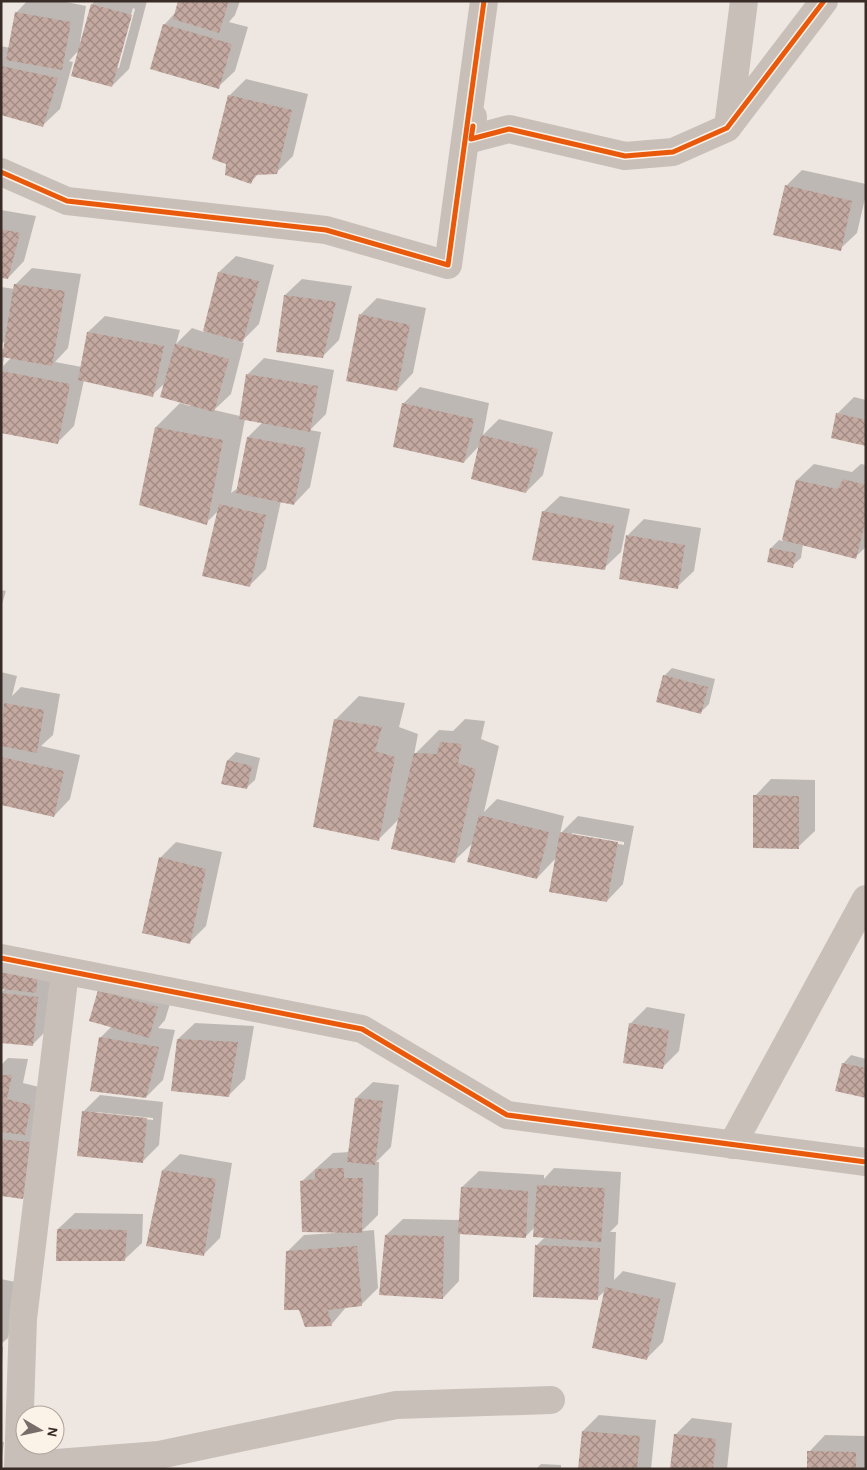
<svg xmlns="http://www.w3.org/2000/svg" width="867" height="1470" font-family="'Alegreya Sans',sans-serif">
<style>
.shadow{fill:#0003;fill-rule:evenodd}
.building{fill:url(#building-cross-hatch)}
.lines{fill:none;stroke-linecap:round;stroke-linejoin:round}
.minor{stroke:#c8bfb9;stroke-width:28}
.cycleway-casing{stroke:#fbf2e8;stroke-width:8}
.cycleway{stroke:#e8590c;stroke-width:5}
</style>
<defs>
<pattern id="building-cross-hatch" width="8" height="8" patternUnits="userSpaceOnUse" patternTransform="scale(1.25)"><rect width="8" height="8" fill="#c4a9a1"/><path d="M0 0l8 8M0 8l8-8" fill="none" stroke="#a08a83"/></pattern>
</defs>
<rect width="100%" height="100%" fill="#eee7e1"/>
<path class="shadow" d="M 27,1 L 62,1 L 86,6 L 80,42 L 82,42 L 92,4 L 95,1 L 147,1 L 129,69 L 112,86 L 79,50 L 69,61 L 73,62 L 60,109 L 43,125 L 1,114 L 1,46 L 10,48 L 16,13 ZM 133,8 L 135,9 L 119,68 L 116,68 Z
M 179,1 L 240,1 L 235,15 L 229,22 L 248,27 L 235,71 L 218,87 L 164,25 L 176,12 Z
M 246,79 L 308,94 L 293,156 L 276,173 L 259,173 L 251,182 L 229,96 Z
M 802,170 L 866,184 L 866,194 L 857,233 L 840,249 L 786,186 Z
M 1,210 L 36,216 L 24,261 L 8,278 L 1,277 Z
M 236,256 L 274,265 L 259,324 L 241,342 L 244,343 L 231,394 L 214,410 L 240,416 L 248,374 L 264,358 L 334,370 L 326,414 L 310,430 L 321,432 L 310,487 L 294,504 L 281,501 L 266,569 L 250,585 L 218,511 L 206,523 L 156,427 L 180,403 L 190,406 L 190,404 L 166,382 L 152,395 L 84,380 L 74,426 L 58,442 L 1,432 L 1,349 L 4,349 L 6,340 L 1,345 L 1,287 L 15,289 L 16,284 L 32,268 L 81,274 L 68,348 L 55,362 L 82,367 L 88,332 L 105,316 L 180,330 L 176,344 L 192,328 L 204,332 L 219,272 ZM 4,357 L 11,358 L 3,366 ZM 245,419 L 263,422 L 248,437 L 238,488 L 231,493 Z
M 302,279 L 352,286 L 339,340 L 322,357 L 285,295 Z
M 377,298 L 426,308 L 413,373 L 397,390 L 360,315 Z
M 420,387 L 489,403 L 483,435 L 499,419 L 553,432 L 543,475 L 526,492 L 480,445 L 464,462 L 403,404 Z
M 854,397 L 866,400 L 866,444 L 837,414 Z
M 814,464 L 852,472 L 861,464 L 866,465 L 866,547 L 855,557 L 803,544 L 801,558 L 792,566 L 771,548 L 779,540 L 783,541 L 797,480 Z
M 560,496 L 630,509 L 621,552 L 604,568 L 543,512 Z
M 644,519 L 701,528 L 694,571 L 677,587 L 628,535 Z
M 1,590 L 6,591 L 1,607 Z
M 672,668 L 715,679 L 709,704 L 701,712 L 664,676 Z
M 1,672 L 17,676 L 12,696 L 21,687 L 60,694 L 53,735 L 41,746 L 80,755 L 70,799 L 54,816 L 1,804 Z
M 359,696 L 405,703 L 399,727 L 418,734 L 414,755 L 439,730 L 453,731 L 465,719 L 485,721 L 481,739 L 499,746 L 484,812 L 497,799 L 564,816 L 560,834 L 578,816 L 634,826 L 623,884 L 607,901 L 556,858 L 537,878 L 474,842 L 454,861 L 400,818 L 379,839 L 335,720 ZM 572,833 L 624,842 L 624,845 L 572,835 Z
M 236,752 L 260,758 L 255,780 L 246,788 L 228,760 Z
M 771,779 L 815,780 L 815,831 L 798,847 L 755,796 Z
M 176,842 L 222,852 L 206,926 L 189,943 L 160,858 Z
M 1,965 L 54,980 L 49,1028 L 32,1045 L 1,993 L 6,988 Z
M 100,991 L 174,991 L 165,1020 L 158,1028 L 175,1030 L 163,1080 L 146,1097 L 100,1038 L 112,1026 Z
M 647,1007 L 685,1014 L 679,1051 L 663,1067 L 630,1024 Z
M 195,1023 L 254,1026 L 245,1079 L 228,1096 L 178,1039 Z
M 851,1055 L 866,1059 L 866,1097 L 843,1064 Z
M 8,1058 L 28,1059 L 23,1083 L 47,1089 L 39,1181 L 23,1198 L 1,1195 L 1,1065 Z
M 373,1082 L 399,1085 L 391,1147 L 376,1162 L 379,1162 L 378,1215 L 362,1231 L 374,1230 L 378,1288 L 361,1305 L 347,1306 L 331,1325 L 287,1252 L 304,1235 L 335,1233 L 301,1182 L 333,1153 L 350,1152 L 356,1098 Z
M 100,1095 L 163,1102 L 159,1145 L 142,1162 L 83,1112 ZM 96,1112 L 153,1118 L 153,1120 L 96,1114 Z
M 180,1154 L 232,1163 L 220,1238 L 203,1255 L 163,1170 Z
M 554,1168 L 621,1172 L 618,1224 L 610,1232 L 616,1232 L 614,1280 L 623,1271 L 676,1283 L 663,1342 L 647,1358 L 606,1290 L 597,1298 L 536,1246 L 545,1237 L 535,1227 L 525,1237 L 460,1233 L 459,1281 L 443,1298 L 386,1235 L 403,1219 L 460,1220 L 462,1187 L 479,1171 L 544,1175 L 544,1179 Z
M 75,1213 L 143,1214 L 142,1243 L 125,1259 L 58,1229 Z
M 1,1279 L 20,1283 L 8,1338 L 1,1344 Z
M 1,1347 L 3,1347 L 1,1380 Z
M 599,1415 L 656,1420 L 651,1469 L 580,1469 L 583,1431 Z
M 692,1418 L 732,1423 L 727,1469 L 671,1469 L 675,1435 Z
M 825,1435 L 866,1436 L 866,1469 L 808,1469 L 809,1452 Z
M 1,1442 L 4,1442 L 1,1464 Z
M 541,1464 L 561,1465 L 561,1469 L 536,1469 Z"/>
<path class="building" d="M 178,1 L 229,1 L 219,33 L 173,19 Z
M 91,4 L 132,15 L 112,87 L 71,76 Z
M 15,12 L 71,22 L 62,70 L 6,60 Z
M 163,24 L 232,44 L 219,89 L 150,69 Z
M 1,66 L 58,78 L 43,127 L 1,115 Z
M 228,95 L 292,110 L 277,174 L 255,175 L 251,184 L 225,175 L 226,164 L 212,159 Z
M 785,185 L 852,201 L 841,251 L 773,235 Z
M 1,229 L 20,233 L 8,279 L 1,278 Z
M 218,272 L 259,281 L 243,342 L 203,331 Z
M 14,284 L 65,291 L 52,366 L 2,357 Z
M 284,295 L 336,302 L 323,358 L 276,352 Z
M 359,314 L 410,325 L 397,391 L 346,381 Z
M 87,332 L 164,346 L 153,397 L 78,380 Z
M 175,344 L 229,359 L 214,412 L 160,397 Z
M 1,371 L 70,384 L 58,444 L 1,433 Z
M 246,374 L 318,386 L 310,432 L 239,419 Z
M 402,403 L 474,419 L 464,463 L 393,447 Z
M 836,413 L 866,420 L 866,446 L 831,438 Z
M 155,427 L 223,440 L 207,525 L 139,505 Z
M 481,435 L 538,449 L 526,493 L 471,479 Z
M 247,437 L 306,448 L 294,505 L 236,493 Z
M 843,479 L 866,485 L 866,519 L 856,559 L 782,540 L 796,480 L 838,489 Z
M 219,504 L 266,515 L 250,587 L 202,576 Z
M 542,511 L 614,525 L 605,570 L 532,560 Z
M 626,535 L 685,545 L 678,589 L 619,579 Z
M 770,548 L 796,553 L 793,568 L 767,562 Z
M 663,675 L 708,687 L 701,714 L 656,702 Z
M 4,703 L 44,710 L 37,753 L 1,746 Z
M 334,719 L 382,727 L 375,751 L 395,757 L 379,841 L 313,827 Z
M 440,742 L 462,744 L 458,763 L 476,769 L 455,863 L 391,849 L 414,753 L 437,754 Z
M 1,757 L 64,771 L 54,817 L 1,805 Z
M 227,760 L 252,766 L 247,789 L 221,784 Z
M 753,795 L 799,796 L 799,849 L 753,848 Z
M 479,815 L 549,832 L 537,879 L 467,862 Z
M 560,832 L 618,842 L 607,902 L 549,892 Z
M 159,857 L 206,869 L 190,944 L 142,933 Z
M 1,969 L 38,973 L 36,993 L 1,989 Z
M 98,990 L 158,1007 L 149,1038 L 89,1021 Z
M 1,993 L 38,997 L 33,1046 L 1,1043 Z
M 629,1023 L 669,1030 L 663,1069 L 623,1063 Z
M 99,1037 L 159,1047 L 146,1098 L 90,1091 Z
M 177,1039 L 238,1042 L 229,1097 L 171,1091 Z
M 842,1063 L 866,1068 L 866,1098 L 835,1091 Z
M 1,1075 L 12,1075 L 7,1099 L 31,1105 L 25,1135 L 1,1132 Z
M 355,1098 L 383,1101 L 375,1165 L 347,1162 Z
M 82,1111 L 147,1118 L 143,1163 L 77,1156 Z
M 1,1139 L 30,1142 L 23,1199 L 1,1196 Z
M 344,1168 L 344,1178 L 363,1178 L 362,1233 L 302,1232 L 300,1181 L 315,1179 L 315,1169 Z
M 162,1170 L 216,1179 L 204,1256 L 146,1246 Z
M 537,1185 L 605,1188 L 601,1242 L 533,1237 Z
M 461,1187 L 528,1191 L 526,1238 L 458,1234 Z
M 57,1229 L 127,1230 L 125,1261 L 56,1261 Z
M 385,1235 L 444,1236 L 443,1299 L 379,1295 Z
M 535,1245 L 600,1248 L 598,1300 L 533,1297 Z
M 357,1246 L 362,1306 L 328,1310 L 332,1326 L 305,1327 L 299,1310 L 284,1310 L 286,1251 Z
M 605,1287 L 660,1299 L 647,1360 L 592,1348 Z
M 582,1431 L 640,1436 L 637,1469 L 578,1469 Z
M 674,1434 L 716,1439 L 713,1469 L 670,1469 Z
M 807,1451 L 856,1452 L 856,1469 L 807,1469 Z"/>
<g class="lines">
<path class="minor" d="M 473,117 L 471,139 L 509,129 L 625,156 L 673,152 L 727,128 L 824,1
M 728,127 L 744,1
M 1,172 L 67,201 L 326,230 L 448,265 L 484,1
M 1,958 L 362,1029 L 507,1115 L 866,1162
M 732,1145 L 866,899
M 18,1466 L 159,1455 L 396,1405 L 551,1400
M 18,1469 L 23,1319 L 65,972"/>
<g class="cycleway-casing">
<path id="cycleway" d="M 473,126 L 471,139 L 509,129 L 625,156 L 673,152 L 727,128 L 824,1
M 1,172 L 67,201 L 326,230 L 448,265 L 484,1
M 1,958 L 362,1029 L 507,1115 L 866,1162"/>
</g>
<use href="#cycleway" class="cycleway"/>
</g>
<rect width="867" height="1470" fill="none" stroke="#392c27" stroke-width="5"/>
<g transform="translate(40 1430) rotate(99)"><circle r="24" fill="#fbf2e8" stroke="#ada39b"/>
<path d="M0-4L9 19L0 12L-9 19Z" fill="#786d68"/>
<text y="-8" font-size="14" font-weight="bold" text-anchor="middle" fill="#392c27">N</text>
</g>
</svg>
